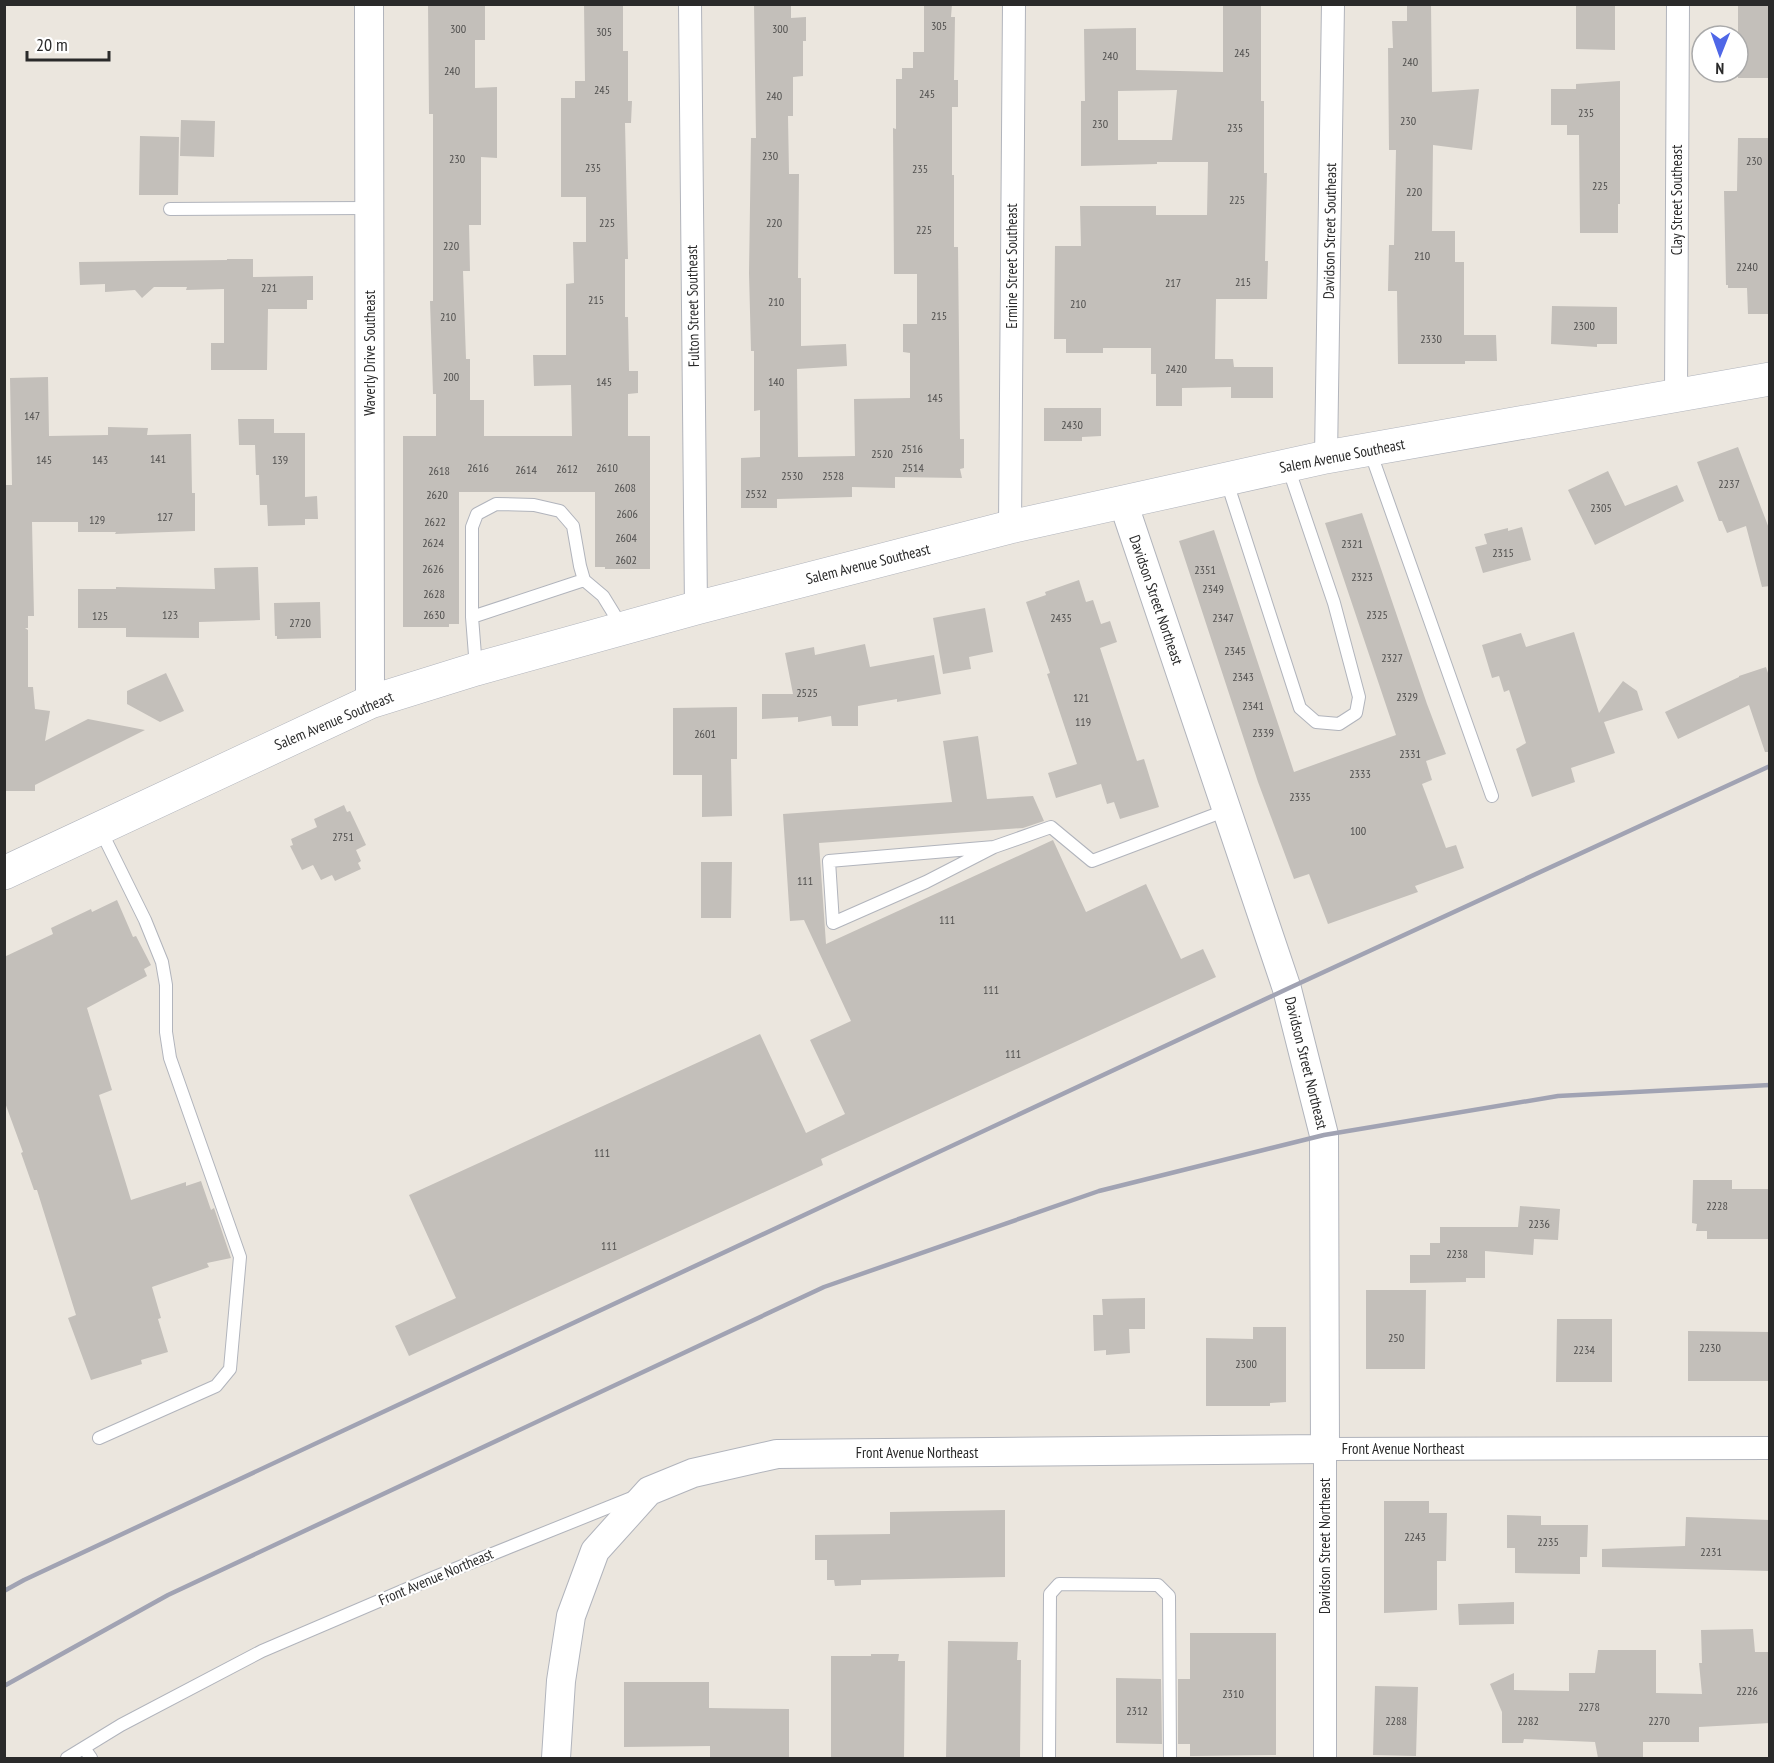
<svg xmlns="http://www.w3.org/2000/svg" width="1774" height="1763" font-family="'PT Sans Narrow',sans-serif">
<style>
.building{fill:#c3bfba;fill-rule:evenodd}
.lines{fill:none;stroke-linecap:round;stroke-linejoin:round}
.service-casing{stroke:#b1b4bc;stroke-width:14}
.minor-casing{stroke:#b1b4bc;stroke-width:24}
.tertiary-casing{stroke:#b1b4bc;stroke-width:30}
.secondary-casing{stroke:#b1b4bc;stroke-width:34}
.service{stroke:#fff;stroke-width:12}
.minor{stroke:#fff;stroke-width:22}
.tertiary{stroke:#fff;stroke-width:28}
.secondary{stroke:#fff;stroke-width:33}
.rail{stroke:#a1a3b3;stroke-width:4.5}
.labels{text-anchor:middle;stroke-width:4.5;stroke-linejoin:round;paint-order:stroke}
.number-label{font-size:12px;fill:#504f4e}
.street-label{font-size:15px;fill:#2a2a2a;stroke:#fff}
</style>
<rect width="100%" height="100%" fill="#ebe6de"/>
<path class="building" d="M 428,4 L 485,4 L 485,40 L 475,40 L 475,88 L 497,87 L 497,158 L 481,157 L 481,225 L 469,225 L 470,271 L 463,271 L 466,359 L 470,359 L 470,400 L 484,400 L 484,436 L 572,436 L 571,385 L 534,386 L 533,355 L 566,355 L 566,284 L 574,283 L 573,242 L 586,242 L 586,197 L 561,197 L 561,98 L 575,98 L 575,81 L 585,81 L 584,4 L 623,4 L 623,51 L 628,51 L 628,101 L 632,101 L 631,123 L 625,123 L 628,259 L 625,259 L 625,317 L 628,317 L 629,371 L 638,371 L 638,393 L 628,394 L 628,436 L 650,436 L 650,569 L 605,569 L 605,567 L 595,567 L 595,492 L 459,492 L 459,624 L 449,624 L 449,627 L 403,627 L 403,436 L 436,436 L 436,394 L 433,394 L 430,301 L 433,301 L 433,114 L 429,114 Z
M 754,4 L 791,4 L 791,18 L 806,17 L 806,41 L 803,41 L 803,76 L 793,77 L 793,116 L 788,116 L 789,174 L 799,174 L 798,278 L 801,278 L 801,346 L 846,344 L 847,366 L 797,369 L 798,457 L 855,456 L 854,399 L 910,398 L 910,353 L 903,352 L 903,324 L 917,324 L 917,274 L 894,274 L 893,128 L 896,129 L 896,79 L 902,79 L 902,68 L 913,68 L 913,52 L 924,52 L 924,4 L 952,4 L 951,17 L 955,17 L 954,80 L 958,80 L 958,107 L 952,107 L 952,175 L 954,175 L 954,247 L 958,247 L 960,439 L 964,439 L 964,468 L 960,469 L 962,478 L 895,477 L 895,488 L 852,487 L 852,497 L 777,499 L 777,508 L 741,508 L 741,458 L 760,457 L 760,410 L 754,411 L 754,351 L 751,351 L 749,273 L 751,138 L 756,138 Z
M 1223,4 L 1261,4 L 1261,101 L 1264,101 L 1264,173 L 1267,173 L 1265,261 L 1268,261 L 1267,299 L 1216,299 L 1215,359 L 1233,359 L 1234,367 L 1273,367 L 1273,398 L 1231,398 L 1231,387 L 1182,388 L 1182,406 L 1156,406 L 1156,374 L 1151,374 L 1151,348 L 1103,348 L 1103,353 L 1066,353 L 1066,339 L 1054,339 L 1055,246 L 1081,246 L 1080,206 L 1156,206 L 1156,215 L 1207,215 L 1208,162 L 1157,162 L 1157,164 L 1081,166 L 1081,101 L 1085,101 L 1084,29 L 1136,28 L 1136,70 L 1223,72 ZM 1177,90 L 1172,140 L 1118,140 L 1118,91 Z
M 1407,4 L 1431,4 L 1432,92 L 1479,89 L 1472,150 L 1433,145 L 1432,231 L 1455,231 L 1455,262 L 1464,262 L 1464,335 L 1496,335 L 1497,361 L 1465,361 L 1465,364 L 1398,364 L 1397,291 L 1388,291 L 1389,245 L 1394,245 L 1396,150 L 1389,150 L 1388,48 L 1393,48 L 1392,21 L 1407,21 Z
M 1576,4 L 1615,4 L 1615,50 L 1576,49 Z
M 1738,4 L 1770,4 L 1770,78 L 1738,78 Z
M 1620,81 L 1620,204 L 1618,204 L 1618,233 L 1580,233 L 1579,135 L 1567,135 L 1567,125 L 1551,125 L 1551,89 L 1576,89 L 1576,84 Z
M 181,120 L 215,121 L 214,157 L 180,156 Z
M 140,136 L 179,137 L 178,195 L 139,195 Z
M 1738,138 L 1770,138 L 1770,314 L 1748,314 L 1747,288 L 1728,288 L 1728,285 L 1726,285 L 1724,191 L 1737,191 Z
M 227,259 L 253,259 L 253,277 L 313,276 L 313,300 L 307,300 L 307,309 L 268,309 L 267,370 L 211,370 L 211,343 L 224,343 L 224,289 L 186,290 L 187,287 L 154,287 L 142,298 L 135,290 L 105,292 L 105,284 L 80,285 L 79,262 L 227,260 Z
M 1552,306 L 1617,307 L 1617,344 L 1597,344 L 1597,347 L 1551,344 Z
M 48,377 L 49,436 L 108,435 L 108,427 L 148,428 L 147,435 L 191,434 L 192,493 L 195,493 L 195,531 L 115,534 L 116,532 L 78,532 L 78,522 L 32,522 L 34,616 L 28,616 L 28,628 L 25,628 L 28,630 L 28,687 L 33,687 L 35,709 L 50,711 L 45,741 L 88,719 L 145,730 L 35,785 L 35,791 L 4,791 L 4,485 L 12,485 L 10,378 Z
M 1044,408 L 1101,408 L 1101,436 L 1082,437 L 1082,441 L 1044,441 Z
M 238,419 L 274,419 L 274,433 L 305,433 L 305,497 L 317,496 L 318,519 L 305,519 L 305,525 L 268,526 L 267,505 L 260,505 L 259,475 L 256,475 L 255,445 L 239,445 Z
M 1738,447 L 1770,531 L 1770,586 L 1762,587 L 1746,526 L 1727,533 L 1722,521 L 1719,521 L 1697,462 Z
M 1608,471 L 1625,506 L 1677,485 L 1684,501 L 1595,545 L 1568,490 Z
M 1362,513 L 1427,704 L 1446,754 L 1426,761 L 1432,780 L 1422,784 L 1446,848 L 1456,845 L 1464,868 L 1415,886 L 1418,892 L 1328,924 L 1309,874 L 1294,879 L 1258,782 L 1179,541 L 1214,530 L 1294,772 L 1396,735 L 1325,523 Z
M 1522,527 L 1531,560 L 1483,573 L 1475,547 L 1487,544 L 1484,534 L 1508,528 L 1508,531 Z
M 258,567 L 260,620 L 199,622 L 199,638 L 126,637 L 126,628 L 78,628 L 78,589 L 116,589 L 116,587 L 215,589 L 214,568 Z
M 1079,580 L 1086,602 L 1093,600 L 1101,624 L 1110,621 L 1117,642 L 1100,648 L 1137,761 L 1144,759 L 1159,807 L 1120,819 L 1114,802 L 1107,804 L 1101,784 L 1056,798 L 1048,773 L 1077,764 L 1047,674 L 1050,673 L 1026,602 L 1046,595 L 1045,592 Z
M 320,602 L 321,638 L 277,639 L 277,636 L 275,636 L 274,603 Z
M 985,608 L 993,652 L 969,657 L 971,669 L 943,674 L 933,618 Z
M 1574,632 L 1599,713 L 1623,681 L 1637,691 L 1643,710 L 1604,722 L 1615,753 L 1571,768 L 1575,782 L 1532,797 L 1516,749 L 1526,743 L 1509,690 L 1504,692 L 1499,676 L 1492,678 L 1482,645 L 1521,633 L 1526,647 Z
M 865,644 L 870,667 L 934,655 L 941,694 L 897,702 L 897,699 L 858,706 L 858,726 L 832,726 L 831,716 L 798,722 L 798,717 L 762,719 L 762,694 L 793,694 L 785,653 L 814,647 L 815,655 Z
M 1766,667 L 1770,679 L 1770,752 L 1765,752 L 1749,705 L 1678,739 L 1665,712 L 1739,677 L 1739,676 Z
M 166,673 L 184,711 L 160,722 L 127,704 L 127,691 Z
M 737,707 L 737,759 L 731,759 L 732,816 L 702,817 L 702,775 L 673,775 L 673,708 Z
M 978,736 L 987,799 L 1033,796 L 1044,821 L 1023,828 L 819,843 L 826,944 L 1053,840 L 1086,912 L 1146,884 L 1181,959 L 1203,949 L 1216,977 L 821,1159 L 823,1165 L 409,1356 L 395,1326 L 456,1298 L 409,1195 L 760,1034 L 806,1133 L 845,1114 L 810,1040 L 851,1021 L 804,920 L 790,921 L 783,814 L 952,802 L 943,741 Z
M 344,805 L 347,812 L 350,811 L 366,845 L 356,850 L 361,861 L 358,863 L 361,869 L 335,881 L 332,875 L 321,880 L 313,865 L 302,870 L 290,846 L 293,845 L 291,839 L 317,827 L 314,819 Z
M 701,862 L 732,862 L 731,918 L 701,918 Z
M 117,900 L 133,937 L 136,936 L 151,965 L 144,969 L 147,976 L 87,1008 L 112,1090 L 99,1095 L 131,1200 L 186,1182 L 186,1186 L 201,1181 L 211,1210 L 214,1208 L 231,1258 L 207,1263 L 209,1267 L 152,1287 L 161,1318 L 158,1319 L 168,1352 L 141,1360 L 142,1364 L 91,1380 L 68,1318 L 76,1315 L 37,1190 L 34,1190 L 21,1153 L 23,1152 L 4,1100 L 4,957 L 53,934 L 51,928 L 91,909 L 92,912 Z
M 1693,1180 L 1732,1180 L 1732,1189 L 1770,1189 L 1770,1239 L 1707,1239 L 1707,1231 L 1696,1231 L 1697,1224 L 1692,1223 Z
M 1520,1206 L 1560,1209 L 1558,1240 L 1534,1239 L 1533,1255 L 1485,1251 L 1485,1278 L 1466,1278 L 1466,1282 L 1410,1283 L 1410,1255 L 1430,1255 L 1430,1243 L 1440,1243 L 1440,1227 L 1518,1227 Z
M 1366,1290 L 1426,1290 L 1425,1369 L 1366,1369 Z
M 1145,1298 L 1145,1329 L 1129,1329 L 1130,1353 L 1106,1355 L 1106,1350 L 1094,1351 L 1093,1315 L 1103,1315 L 1102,1299 Z
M 1557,1319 L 1612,1319 L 1612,1382 L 1556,1382 Z
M 1253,1327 L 1286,1327 L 1286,1402 L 1270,1403 L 1270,1406 L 1206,1406 L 1206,1338 L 1253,1339 Z
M 1688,1331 L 1770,1332 L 1770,1381 L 1688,1381 Z
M 1384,1501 L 1429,1501 L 1429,1513 L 1447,1513 L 1446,1561 L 1437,1561 L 1437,1610 L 1384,1613 Z
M 1005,1510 L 1005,1577 L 861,1580 L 861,1585 L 835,1586 L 834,1580 L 827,1580 L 827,1560 L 815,1560 L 815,1535 L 890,1534 L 890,1512 Z
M 1507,1515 L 1541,1516 L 1541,1525 L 1588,1525 L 1587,1557 L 1580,1557 L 1580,1574 L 1515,1573 L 1515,1548 L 1507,1548 Z
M 1686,1517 L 1770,1520 L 1770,1571 L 1602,1567 L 1602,1549 L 1685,1546 Z
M 1514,1602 L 1514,1624 L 1459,1625 L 1458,1604 Z
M 1753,1629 L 1755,1652 L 1770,1652 L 1770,1723 L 1699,1727 L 1699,1742 L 1643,1742 L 1643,1758 L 1598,1758 L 1595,1742 L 1524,1739 L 1523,1743 L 1502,1743 L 1502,1712 L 1490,1684 L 1514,1673 L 1514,1690 L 1569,1691 L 1569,1673 L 1595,1673 L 1598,1650 L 1656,1650 L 1656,1693 L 1702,1694 L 1699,1663 L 1702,1663 L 1701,1630 Z
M 1190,1633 L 1276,1633 L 1276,1755 L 1190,1756 L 1190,1744 L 1178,1744 L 1178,1679 L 1190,1679 Z
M 948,1641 L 1018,1642 L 1017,1660 L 1021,1660 L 1020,1758 L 946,1758 Z
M 871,1654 L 899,1654 L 898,1661 L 905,1661 L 904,1758 L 831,1758 L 831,1656 L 871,1656 Z
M 1116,1678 L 1161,1679 L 1162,1744 L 1116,1743 Z
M 624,1682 L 709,1682 L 709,1708 L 789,1709 L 789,1758 L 710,1758 L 710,1746 L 624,1747 Z
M 1375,1686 L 1418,1687 L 1416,1756 L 1373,1755 Z"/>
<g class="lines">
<g class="service-casing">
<path id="service" d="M 170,209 L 369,208
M 1370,451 L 1492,796
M 1226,479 L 1300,708 L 1316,722 L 1339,724 L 1356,713 L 1359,697 L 1334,603 L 1288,467
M 472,617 L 584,580
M 476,668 L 472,617 L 472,527 L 477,514 L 496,504 L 534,505 L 560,511 L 573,526 L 580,566 L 584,580 L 603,596 L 622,627
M 994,847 L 926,882 L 833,923 L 829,861 L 994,847 L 1051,827 L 1092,861 L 1227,810
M 99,1438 L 216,1386 L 230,1369 L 240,1257 L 170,1058 L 166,1032 L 166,985 L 162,962 L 145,920 L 100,829
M 84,1748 L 91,1758
M 67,1758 L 121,1725 L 262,1651 L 435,1577 L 634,1497
M 1049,1758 L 1050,1594 L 1059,1584 L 1158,1585 L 1169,1596 L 1170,1758"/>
</g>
<g class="minor-casing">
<path id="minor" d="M 690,4 L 696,608
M 1676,395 L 1678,4
M 1326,457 L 1333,4
M 1010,527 L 1014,4
M 1325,1758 L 1325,1449 L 1770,1448"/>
</g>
<g class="tertiary-casing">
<path id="tertiary" d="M 369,4 L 370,702
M 556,1758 L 561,1681 L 571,1616 L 595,1551 L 649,1491 L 693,1473 L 777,1454 L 1325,1449 L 1324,1135 L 1287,989 L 1123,502"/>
</g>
<g class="secondary-casing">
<path id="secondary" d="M 4,873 L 370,702 L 476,669 L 696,608 L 1010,527 L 1123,502 L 1326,457 L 1770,379"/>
</g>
<use href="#service" class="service"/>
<use href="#minor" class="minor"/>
<use href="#tertiary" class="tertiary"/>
<use href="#secondary" class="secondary"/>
<path class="rail" d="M 4,1591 L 24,1580 L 1287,989 L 1770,766
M 4,1686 L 168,1595 L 824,1287 L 1099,1191 L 1324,1135 L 1558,1096 L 1770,1085"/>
</g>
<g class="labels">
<g class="number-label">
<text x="939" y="30">305</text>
<text x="458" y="33">300</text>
<text x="780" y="33">300</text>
<text x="604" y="36">305</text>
<text x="1242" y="57">245</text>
<text x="1110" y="60">240</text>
<text x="1410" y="66">240</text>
<text x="452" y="75">240</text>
<text x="602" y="94">245</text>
<text x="927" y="98">245</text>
<text x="774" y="100">240</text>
<text x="1586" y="117">235</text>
<text x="1408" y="125">230</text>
<text x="1100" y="128">230</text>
<text x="1235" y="132">235</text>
<text x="770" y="160">230</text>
<text x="457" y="163">230</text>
<text x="1754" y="165">230</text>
<text x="593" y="172">235</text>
<text x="920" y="173">235</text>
<text x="1600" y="190">225</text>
<text x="1414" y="196">220</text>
<text x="1237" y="204">225</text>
<text x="607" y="227">225</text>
<text x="774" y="227">220</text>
<text x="924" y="234">225</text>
<text x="451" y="250">220</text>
<text x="1422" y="260">210</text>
<text x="1747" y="271">2240</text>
<text x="1243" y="286">215</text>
<text x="1173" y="287">217</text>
<text x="269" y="292">221</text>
<text x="596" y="304">215</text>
<text x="776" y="306">210</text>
<text x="1078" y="308">210</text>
<text x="939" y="320">215</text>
<text x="448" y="321">210</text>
<text x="1584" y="330">2300</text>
<text x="1431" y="343">2330</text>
<text x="1176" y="373">2420</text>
<text x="451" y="381">200</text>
<text x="604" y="386">145</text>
<text x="776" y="386">140</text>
<text x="935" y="402">145</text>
<text x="32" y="420">147</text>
<text x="1072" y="429">2430</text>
<text x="912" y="453">2516</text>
<text x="882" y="458">2520</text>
<text x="158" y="463">141</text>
<text x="44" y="464">145</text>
<text x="100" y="464">143</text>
<text x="280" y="464">139</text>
<text x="478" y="472">2616</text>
<text x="607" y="472">2610</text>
<text x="913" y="472">2514</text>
<text x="567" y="473">2612</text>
<text x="526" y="474">2614</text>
<text x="439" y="475">2618</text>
<text x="792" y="480">2530</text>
<text x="833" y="480">2528</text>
<text x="1729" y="488">2237</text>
<text x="625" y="492">2608</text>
<text x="756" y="498">2532</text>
<text x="437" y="499">2620</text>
<text x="1601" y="512">2305</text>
<text x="627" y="518">2606</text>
<text x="165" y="521">127</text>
<text x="97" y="524">129</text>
<text x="435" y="526">2622</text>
<text x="626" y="542">2604</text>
<text x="433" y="547">2624</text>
<text x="1352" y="548">2321</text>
<text x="1503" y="557">2315</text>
<text x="626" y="564">2602</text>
<text x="433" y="573">2626</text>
<text x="1205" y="574">2351</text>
<text x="1362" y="581">2323</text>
<text x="1213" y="593">2349</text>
<text x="434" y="598">2628</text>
<text x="170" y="619">123</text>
<text x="434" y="619">2630</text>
<text x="1377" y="619">2325</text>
<text x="100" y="620">125</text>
<text x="1061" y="622">2435</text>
<text x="1223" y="622">2347</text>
<text x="300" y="627">2720</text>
<text x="1235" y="655">2345</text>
<text x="1392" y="662">2327</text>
<text x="1243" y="681">2343</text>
<text x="807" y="697">2525</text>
<text x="1407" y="701">2329</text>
<text x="1081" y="702">121</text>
<text x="1253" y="710">2341</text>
<text x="1083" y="726">119</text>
<text x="1263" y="737">2339</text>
<text x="705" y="738">2601</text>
<text x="1410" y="758">2331</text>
<text x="1360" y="778">2333</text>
<text x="1300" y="801">2335</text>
<text x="1358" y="835">100</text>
<text x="343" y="841">2751</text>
<text x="805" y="885">111</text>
<text x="947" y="924">111</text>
<text x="991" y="994">111</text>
<text x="1013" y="1058">111</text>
<text x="602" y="1157">111</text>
<text x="1717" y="1210">2228</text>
<text x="1539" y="1228">2236</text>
<text x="609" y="1250">111</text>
<text x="1457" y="1258">2238</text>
<text x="1396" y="1342">250</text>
<text x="1710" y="1352">2230</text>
<text x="1584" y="1354">2234</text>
<text x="1246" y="1368">2300</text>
<text x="1415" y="1541">2243</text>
<text x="1548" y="1546">2235</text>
<text x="1711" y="1556">2231</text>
<text x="1747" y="1695">2226</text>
<text x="1233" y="1698">2310</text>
<text x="1589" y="1711">2278</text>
<text x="1137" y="1715">2312</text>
<text x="1396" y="1725">2288</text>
<text x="1528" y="1725">2282</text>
<text x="1659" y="1725">2270</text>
</g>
<g class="street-label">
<text transform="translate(1677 200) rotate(-90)" y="5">Clay Street Southeast</text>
<text transform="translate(1330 231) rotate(-89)" y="5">Davidson Street Southeast</text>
<text transform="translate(1012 266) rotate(-90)" y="5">Ermine Street Southeast</text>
<text transform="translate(693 306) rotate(-91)" y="5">Fulton Street Southeast</text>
<text transform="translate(370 353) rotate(-90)" y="5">Waverly Drive Southeast</text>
<text transform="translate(1342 456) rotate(-11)" y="5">Salem Avenue Southeast</text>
<text transform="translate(868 564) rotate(-14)" y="5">Salem Avenue Southeast</text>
<text transform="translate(1156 600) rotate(71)" y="5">Davidson Street Northeast</text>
<text transform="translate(334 721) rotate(-23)" y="5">Salem Avenue Southeast</text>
<text transform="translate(1306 1063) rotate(76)" y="5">Davidson Street Northeast</text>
<text x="1403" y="1454">Front Avenue Northeast</text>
<text x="917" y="1458">Front Avenue Northeast</text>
<text transform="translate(1325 1546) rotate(-90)" y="5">Davidson Street Northeast</text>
<text transform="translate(436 1577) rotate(-23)" y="5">Front Avenue Northeast</text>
</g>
</g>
<rect width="1774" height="1763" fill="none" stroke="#2a2a2a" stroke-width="12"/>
<g transform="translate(1720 54) rotate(181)"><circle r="28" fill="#ffffff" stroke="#aaaaaa" stroke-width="1.5"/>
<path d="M0-4.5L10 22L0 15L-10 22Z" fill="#4f67e7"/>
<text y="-9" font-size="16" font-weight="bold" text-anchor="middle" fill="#2a2a2a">N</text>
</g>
<path d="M27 51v9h82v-9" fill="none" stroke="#2a2a2a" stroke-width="3"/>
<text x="36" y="51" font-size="18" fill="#2a2a2a" stroke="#ffffff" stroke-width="4.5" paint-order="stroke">20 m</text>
</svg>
